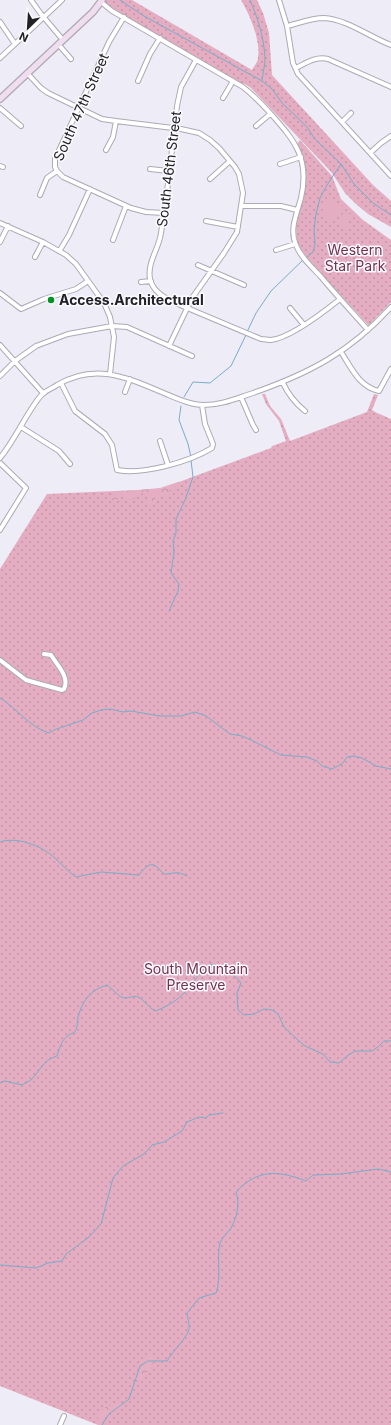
<svg xmlns="http://www.w3.org/2000/svg" width="391" height="1425" font-family="Inter,sans-serif">
<style>
.grass{fill:url(#grass-dots)}
.forest{fill:url(#forest-crowns)}
.pitch{fill:#e4adc1}
.lines{fill:none;stroke-linecap:round;stroke-linejoin:round}
.stream{stroke:#79accb;stroke-width:1}
.minor-casing{stroke:#acaab4;stroke-width:6}
.secondary-casing{stroke:#acaab4;stroke-width:8}
.minor{stroke:#fff;stroke-width:4}
.secondary{stroke:#f0def0;stroke-width:5.5}
.poi-dot{fill:#009227;stroke:#fbfaff;stroke-width:1.5}
.labels{text-anchor:middle;stroke-width:3;stroke-linejoin:round;paint-order:stroke}
.street-label{font-size:14px;fill:#222125;stroke:#fbfaff}
.park-label{font-size:14px;fill:#75314e;stroke:#fbfaff}
.poi-label{font-size:14px;font-weight:bold;fill:#222125;stroke:#fbfaff;text-anchor:start}
</style>
<defs>
<pattern id="grass-dots" width="8" height="8" patternUnits="userSpaceOnUse"><rect width="8" height="8" fill="#e4adc1"/><path d="M2 2h.1M6 6h.1" fill="none" stroke="#c395a6" stroke-width="1.8" stroke-linecap="round"/></pattern>
<pattern id="forest-crowns" width="20" height="18" patternUnits="userSpaceOnUse"><rect width="20" height="18" fill="#e6aec2"/><path d="M2 6a3 3 0 1 1 6 0M12 15a3 3 0 1 1 6 0" fill="none" stroke="#c595a7"/></pattern>
</defs>
<rect width="100%" height="100%" fill="#eeecf7"/>
<path class="grass" d="M 100,0 L 132,0 L 252,70 C 254,66 258,62 258,58 C 261,41 250,15 241,0 L 257,0 L 263,13 L 269,33 L 272,75 L 373,185 L 391,201 L 391,227 L 368,214 L 356,204 L 345,193 L 332,173 L 322,162 L 251,88 L 245,84 L 233,81 L 112,11 Z
M 300,140 L 332,176 L 341,199 L 363,220 L 391,240 L 391,302 L 369,325 L 367,324 L 307,258 L 297,243 L 296,227 L 306,180 L 304,161 L 297,144 Z
M 262,394 L 265,394 L 270,406 L 281,419 L 290,441 L 367,412 L 374,394 L 378,395 L 372,410 L 375,412 L 391,419 L 391,1425 L 98,1425 L 0,1386 L 0,569 L 47,494 L 160,489 L 271,448 L 272,446 L 286,441 L 279,421 L 266,404 Z"/>
<path class="forest" d="M 178,482 L 176,485 L 170,490 L 166,496 L 158,495 L 155,496 L 153,506 L 149,505 L 149,495 C 142,490 139,496 133,499 C 129,500 126,497 122,497 L 114,501 L 111,499 L 117,492 L 160,488 Z
M 151,1354 L 154,1356 L 155,1359 C 151,1367 144,1379 136,1383 L 133,1381 L 133,1377 L 138,1377 L 141,1367 Z
M 118,1403 L 120,1404 L 120,1407 L 104,1416 L 102,1425 L 98,1425 C 97,1408 104,1408 118,1403 Z"/>
<path class="pitch" d="M 328,199 L 343,206 L 335,222 L 320,215 Z
M 344,211 L 352,215 L 346,228 L 337,224 Z"/>
<g class="lines">
<path class="stream" d="M 120,0 L 144,16 L 262,81 L 272,89 L 282,103 L 307,127 L 314,138 L 341,164 L 354,184 L 373,203 L 391,215
M 250,0 C 258,18 264,38 265,58 C 265,65 263,73 262,80
M 306,258 L 313,252 L 315,244 L 314,230 L 316,214 L 320,198 L 327,185 L 341,164
M 247,332 L 256,313 L 271,291 L 303,260
M 184,397 L 193,382 L 210,383 L 231,366 L 246,335
M 181,406 L 179,420 L 188,444 L 191,457
M 169,611 L 178,591 L 179,584 L 171,573 L 174,552 L 173,541 L 176,533 L 176,519 L 185,500 L 193,477 L 191,460
M 0,698 C 18,709 29,727 49,733 L 54,730 L 83,720 L 92,713 L 101,710 L 110,709 L 123,712 L 131,711 L 160,716 L 181,716 L 195,712 L 206,716 L 230,734 L 242,736 L 251,740 L 281,755 L 307,757 L 317,761 L 322,766 L 332,769 L 342,764 L 347,757 L 353,756 L 362,758 L 376,766 L 391,769
M 0,842 C 17,836 42,846 55,858 C 63,865 68,872 76,877 L 101,872 L 139,875 C 143,870 150,860 157,867 C 160,869 161,872 164,874 C 175,874 176,870 187,876
M 0,1083 L 5,1081 L 22,1085 C 25,1083 28,1082 31,1080 C 40,1071 43,1060 57,1056 C 60,1046 63,1035 74,1033 C 79,1026 76,1022 79,1014 C 83,1000 92,989 107,985 C 113,989 119,998 125,998 C 130,998 134,995 138,997 C 145,1000 148,1008 156,1011 C 167,1006 177,1001 185,992 C 192,985 203,967 210,964 C 221,965 235,974 241,983 L 237,993 L 238,1010 L 244,1015 L 254,1014 L 264,1009 L 272,1010 L 278,1014 L 284,1027 L 298,1040 L 305,1046 L 323,1054 L 330,1062 L 339,1063 L 347,1056 L 355,1051 L 372,1051 L 378,1047 L 384,1041 L 391,1041
M 0,1265 L 36,1268 L 48,1263 L 62,1261 L 66,1254 L 89,1237 L 101,1224 L 113,1178 L 123,1166 L 144,1154 L 152,1145 L 164,1142 L 182,1131 L 187,1122 L 199,1117 L 206,1118 L 209,1115 L 223,1113
M 102,1425 L 109,1414 L 129,1399 L 140,1366 L 148,1361 L 167,1361 C 172,1352 187,1338 189,1329 C 190,1324 187,1317 187,1313 L 199,1298 L 216,1293 C 222,1277 216,1259 220,1243 C 222,1238 227,1233 231,1228 C 237,1217 240,1204 236,1192 C 258,1169 277,1170 306,1181 L 313,1175 L 341,1174 L 378,1169 L 391,1172"/>
<g class="minor-casing">
<path id="minor" d="M 31,0 L 41,14 L 63,40
M 279,0 L 287,26 L 293,63 L 298,74 L 391,176
M 101,2 L 112,11 L 243,87 C 253,95 262,104 271,114 C 295,141 310,159 301,198 C 297,213 289,230 296,245 C 301,258 313,268 322,278 C 337,296 353,313 368,330
M 0,22 L 15,44
M 287,26 C 299,23 312,18 324,18 C 346,19 370,37 391,45
M 58,44 L 71,59
M 0,58 L 62,0
M 196,60 L 181,87 L 177,106 C 172,148 168,191 161,233 C 159,249 147,262 150,279 C 153,291 163,297 173,302 L 261,339 C 264,339 268,340 271,340 C 290,338 325,311 340,299
M 296,68 C 306,63 316,56 328,59 L 391,87
M 27,73 L 41,88 L 48,93 L 102,119 L 116,121 L 181,129 L 199,133 L 210,140 L 219,148 L 235,167 L 239,174 L 243,193 L 237,232 L 224,253 L 192,298 L 169,346
M 138,81 L 150,54 L 160,38
M 223,98 L 233,81
M 0,108 L 21,126
M 342,122 L 351,113
M 256,126 L 270,114
M 106,150 L 113,137 L 116,121
M 370,153 L 381,143 L 391,136
M 280,164 L 301,157
M 0,166 L 3,167
M 150,169 L 169,171
M 57,171 L 63,177 L 131,208 L 146,212 L 164,213
M 210,179 L 230,161
M 40,195 L 47,178 L 57,171 L 55,167 L 55,159 L 109,42 L 124,17
M 242,206 L 281,206 L 297,210
M 206,221 L 238,227
M 0,223 L 43,242 L 66,255 L 76,264 L 104,303 L 110,317 L 114,337 L 110,374
M 113,240 L 126,206
M 0,242 L 8,226
M 60,250 L 69,235 L 90,189
M 276,250 L 295,244
M 35,257 L 43,242
M 198,265 L 244,285
M 141,282 L 151,281
M 0,293 L 21,309 L 44,299 L 76,289 L 88,281
M 290,308 L 304,325
M 0,345 L 43,393
M 341,352 C 351,367 359,387 379,391 L 391,369
M 0,376 L 15,361 L 36,346 L 68,334 L 112,326 L 127,327 L 192,356
M 61,383 L 75,411 L 105,434 L 112,445 L 117,470 C 143,475 189,462 212,448 L 213,444 L 205,424 L 202,405
M 283,383 C 288,394 295,403 305,411
M 125,392 L 130,379
M 241,397 L 253,425 L 256,430
M 21,427 L 59,451 L 70,464
M 160,441 L 168,465
M 0,458 C 14,441 23,420 36,402 C 38,399 41,395 44,393 C 47,390 53,388 57,385 C 96,362 128,378 166,394 C 178,399 191,405 204,405 C 222,405 237,398 253,393 C 310,373 350,352 391,307
M 0,463 L 26,488 L 0,530
M 0,660 L 26,680 L 62,690 L 64,689 C 70,677 57,665 51,655 L 44,654
M 60,1425 L 64,1416"/>
</g>
<g class="secondary-casing">
<path id="secondary" d="M 0,99 L 93,12 L 102,0"/>
</g>
<use href="#minor" class="minor"/>
<use href="#secondary" class="secondary"/>
</g>
<circle class="poi-dot" cx="51" cy="300" r="4"/>
<g class="labels">
<g class="street-label">
<text transform="translate(81 107) rotate(-66)" y="5">South 47th Street</text>
<text transform="translate(169 169) rotate(-83)" y="5">South 46th Street</text>
</g>
<g class="park-label">
<text x="355" y="255">Western<tspan x="355" dy="16">Star Park</tspan></text>
<text x="196" y="974">South Mountain<tspan x="196" dy="16">Preserve</tspan></text>
</g>
<g class="poi-label">
<text x="59" y="305">Access.Architectural</text>
</g>
</g>
<g transform="translate(28 28) rotate(205)" stroke="#fbfaff" stroke-width="3" paint-order="stroke">
<path d="M0-3L7 15L0 10L-7 15Z" fill="#222125"/>
<text y="-6" font-size="11" font-weight="bold" text-anchor="middle" fill="#222125">N</text>
</g>
</svg>
